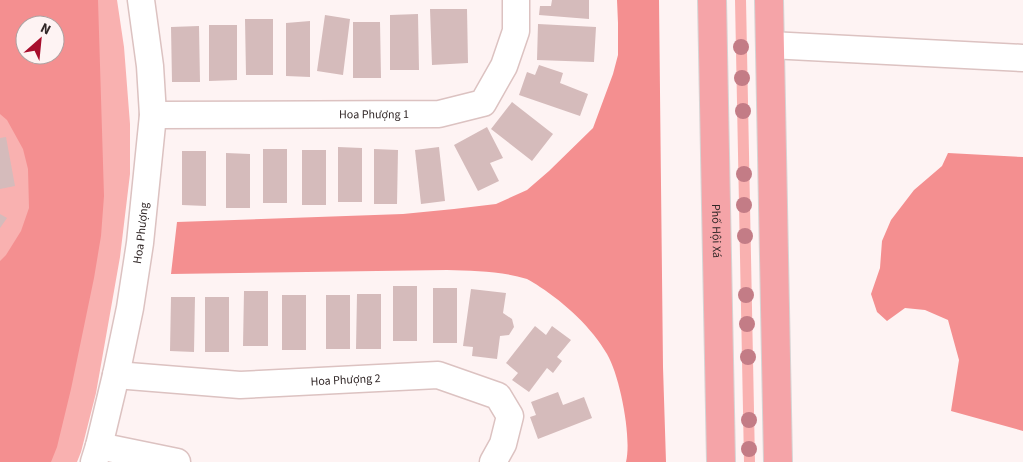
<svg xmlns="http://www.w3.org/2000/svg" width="1023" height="462" font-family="'Source Sans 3',sans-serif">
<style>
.green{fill:#f9b1b0;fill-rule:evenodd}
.water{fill:#f48f90;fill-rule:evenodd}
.building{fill:#d5bbbb}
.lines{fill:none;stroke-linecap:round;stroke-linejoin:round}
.minor-casing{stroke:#dcc2c1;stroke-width:29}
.major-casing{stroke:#d6d4d4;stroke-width:30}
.minor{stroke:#fff;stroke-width:26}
.major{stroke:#f5a4a8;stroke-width:28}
.tree{fill:#c37c86}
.labels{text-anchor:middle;stroke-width:5;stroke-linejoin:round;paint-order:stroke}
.street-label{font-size:12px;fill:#312727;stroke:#fef3f3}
</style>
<rect width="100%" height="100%" fill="#fef3f3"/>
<path class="green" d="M 0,0 L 117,0 L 124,47 L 130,124 L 130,174 L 120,257 L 96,393 L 81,452 L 77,462 L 0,462 ZM 25,25 L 55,25 L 55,55 L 25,55 Z
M 735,0 L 746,0 L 755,462 L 744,462 Z"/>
<path class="water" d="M 0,0 L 98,0 L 104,196 L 101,236 L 94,278 L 71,389 L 57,447 L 51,462 L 0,462 L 0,261 L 6,255 L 21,231 L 29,208 L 28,169 L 23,149 L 7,120 L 0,114 ZM 25,25 L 55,25 L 55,55 L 25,55 Z
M 617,0 L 659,0 L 663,367 L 666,462 L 626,462 C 632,438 620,376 607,354 C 592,328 565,303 540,287 C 536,284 531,281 527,279 C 501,271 474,271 447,270 L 171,274 L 177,222 L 403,214 L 454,209 L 496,204 L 527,190 L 549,171 L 593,128 L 613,74 L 618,55 L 618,23 Z
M 948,153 L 1023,157 L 1023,431 L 951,411 L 959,360 L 948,320 L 925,310 L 905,308 L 887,321 L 877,312 L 871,294 L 880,268 L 882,241 L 891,220 L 914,190 L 942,166 Z"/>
<path class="building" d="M 552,0 L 589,0 L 589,19 L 539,15 L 540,6 L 551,6 Z
M 430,9 L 467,9 L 468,63 L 432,65 Z
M 418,14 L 419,70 L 390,70 L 390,15 Z
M 325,15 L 350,19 L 343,75 L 317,71 Z
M 245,19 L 273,19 L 273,75 L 246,75 Z
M 310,21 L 310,77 L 286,76 L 286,23 Z
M 353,22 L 380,22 L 381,78 L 353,78 Z
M 538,24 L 596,27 L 594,62 L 537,60 Z
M 209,25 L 237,25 L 237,80 L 209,81 Z
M 199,26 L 200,82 L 172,82 L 171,27 Z
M 539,65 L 563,73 L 560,83 L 588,94 L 580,116 L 519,95 L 527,72 L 535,75 Z
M 512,102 L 553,134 L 532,161 L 491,129 Z
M 487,127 L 503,158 L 490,163 L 499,181 L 478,191 L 454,145 Z
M 6,137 L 15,186 L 0,189 L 0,138 Z
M 338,147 L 362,148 L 362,202 L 338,202 Z
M 439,147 L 445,201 L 421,204 L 415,150 Z
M 263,149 L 287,149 L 287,203 L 263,203 Z
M 374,149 L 398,150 L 397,204 L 374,204 Z
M 302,150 L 326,150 L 326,205 L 302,205 Z
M 182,151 L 206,151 L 206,206 L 182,205 Z
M 226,153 L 250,154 L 250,208 L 226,208 Z
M 0,214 L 7,218 L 0,228 Z
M 393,286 L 417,286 L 417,341 L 393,341 Z
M 433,288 L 457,288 L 457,343 L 433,343 Z
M 471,289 L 506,293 L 503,313 L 512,319 L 514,327 L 509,335 L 500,336 L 497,359 L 472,356 L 473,347 L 463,346 Z
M 244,291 L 268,291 L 268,346 L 243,346 Z
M 357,294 L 381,294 L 381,349 L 356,349 Z
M 282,295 L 306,295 L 306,350 L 282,350 Z
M 326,295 L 350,295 L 350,349 L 326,349 Z
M 171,297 L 195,297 L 194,352 L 170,351 Z
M 205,297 L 229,297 L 229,352 L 205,352 Z
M 535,326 L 546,335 L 552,326 L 571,340 L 557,357 L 562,361 L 553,373 L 547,368 L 529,392 L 512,380 L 518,373 L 506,363 Z
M 558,392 L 563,405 L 584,397 L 592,418 L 538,439 L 530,417 L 536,415 L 531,402 Z"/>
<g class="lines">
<g class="minor-casing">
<g id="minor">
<path d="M 770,45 L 1023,58"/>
<path id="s1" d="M 153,115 L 439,114 L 483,103 L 504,66 L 516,31 L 516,0"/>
<path id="s2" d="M 116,375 L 240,385 L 438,375 L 498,396 L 510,416 L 503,444 L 493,462"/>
<path d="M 99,446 L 177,462"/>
<path id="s3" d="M 94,462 L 99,446 L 116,375 L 130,308 L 140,243 L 153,115 L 150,66 L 141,0"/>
</g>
</g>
<g class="major-casing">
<g id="major">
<path id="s4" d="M 712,0 L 721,462"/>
<path d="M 769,0 L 778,462"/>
</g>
</g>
<use href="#minor" class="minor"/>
<use href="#major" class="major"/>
</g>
<g class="tree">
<circle cx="741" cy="47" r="8"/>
<circle cx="742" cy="78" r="8"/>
<circle cx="743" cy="111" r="8"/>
<circle cx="744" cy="174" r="8"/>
<circle cx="744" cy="205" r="8"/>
<circle cx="745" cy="236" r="8"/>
<circle cx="746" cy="295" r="8"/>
<circle cx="747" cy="324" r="8"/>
<circle cx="748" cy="357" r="8"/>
<circle cx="749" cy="420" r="8"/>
<circle cx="749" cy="449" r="8"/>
</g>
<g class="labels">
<g class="street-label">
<text dy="4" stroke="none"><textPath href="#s1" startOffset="221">Hoa Phượng 1</textPath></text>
<text dy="4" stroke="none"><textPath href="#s4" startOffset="231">Phố Hội Xá</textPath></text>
<text dy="4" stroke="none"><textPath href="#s3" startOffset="234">Hoa Phượng</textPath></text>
<text dy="4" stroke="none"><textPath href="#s2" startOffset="230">Hoa Phượng 2</textPath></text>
</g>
</g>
<g transform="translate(40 40) rotate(27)"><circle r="24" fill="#fef3f3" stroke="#aca1a1"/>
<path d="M0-4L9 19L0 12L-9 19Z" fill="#a70e2d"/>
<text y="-8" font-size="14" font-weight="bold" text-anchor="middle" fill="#312727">N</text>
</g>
</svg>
